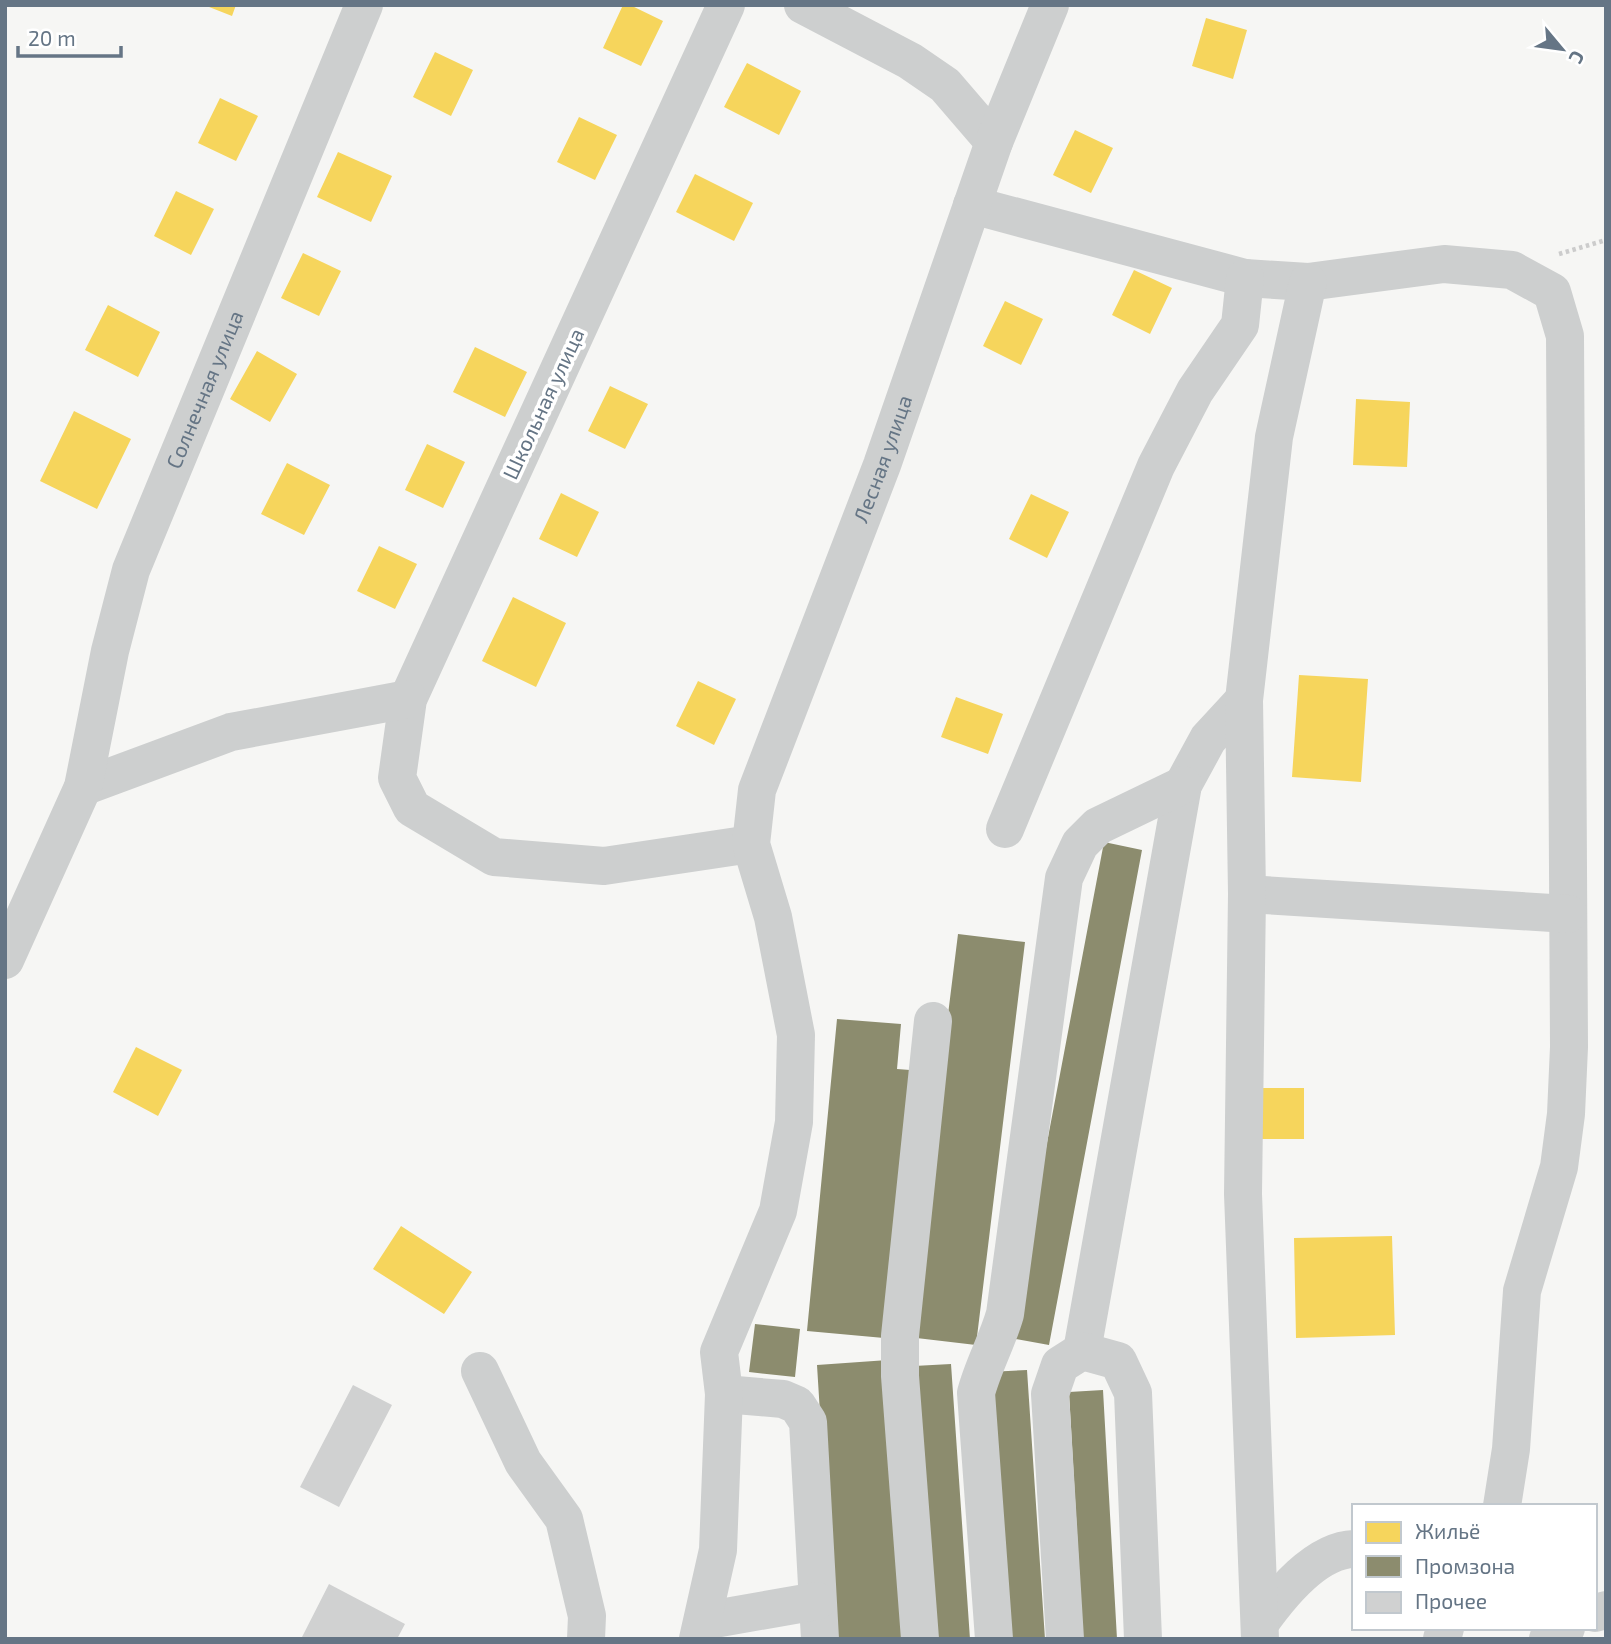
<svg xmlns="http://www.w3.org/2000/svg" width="1611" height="1644" font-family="'Exo 2',sans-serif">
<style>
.homes{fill:#f6d55c}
.industry{fill:#8c8c6e}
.building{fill:#d0d1d1}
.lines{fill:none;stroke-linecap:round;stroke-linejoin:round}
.path{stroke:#ccc;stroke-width:4.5;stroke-dasharray:3.5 3.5;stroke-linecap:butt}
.minor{stroke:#cdcfcf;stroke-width:38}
.labels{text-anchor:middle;stroke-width:7;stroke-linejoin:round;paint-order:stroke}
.street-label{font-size:21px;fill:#657585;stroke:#fff}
</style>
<rect width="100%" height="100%" fill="#f6f6f4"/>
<path class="homes" d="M 204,5 L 236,5 L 232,16 Z
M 623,5 L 630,5 L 663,21 L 641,66 L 603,48 Z
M 1206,18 L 1247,30 L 1233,79 L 1192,66 Z
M 435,52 L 473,70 L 451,116 L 413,97 Z
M 747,63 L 801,91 L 779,135 L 724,107 Z
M 220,98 L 258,116 L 236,161 L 198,143 Z
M 579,117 L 617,135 L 595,180 L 557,162 Z
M 1075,130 L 1113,148 L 1091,193 L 1053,175 Z
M 338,152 L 392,176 L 371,222 L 317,197 Z
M 695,174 L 753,203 L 734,241 L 676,212 Z
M 176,191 L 214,209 L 191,255 L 154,236 Z
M 303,253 L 341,271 L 319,316 L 281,298 Z
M 1134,270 L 1172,288 L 1150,334 L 1112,315 Z
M 1005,301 L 1043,319 L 1021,365 L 983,346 Z
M 108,305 L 160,332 L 138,377 L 85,350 Z
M 475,347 L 527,372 L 505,417 L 453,392 Z
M 257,351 L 297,374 L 270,422 L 230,399 Z
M 610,386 L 648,404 L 625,449 L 588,431 Z
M 1356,399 L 1410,402 L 1407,467 L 1353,465 Z
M 74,411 L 131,439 L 97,509 L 40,481 Z
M 427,444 L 465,462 L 443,508 L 405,490 Z
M 287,463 L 330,485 L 304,535 L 261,514 Z
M 561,493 L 599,512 L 577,557 L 539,539 Z
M 1031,494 L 1069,512 L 1047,558 L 1009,539 Z
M 379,546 L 417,564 L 395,609 L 357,591 Z
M 513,597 L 566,623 L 536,687 L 482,661 Z
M 1299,675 L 1368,679 L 1361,782 L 1292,777 Z
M 698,681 L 736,699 L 714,745 L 676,726 Z
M 956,697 L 1003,714 L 988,754 L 941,737 Z
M 136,1047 L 182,1070 L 158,1116 L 113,1092 Z
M 1262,1088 L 1304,1088 L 1304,1139 L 1262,1139 Z
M 401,1226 L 472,1272 L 444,1314 L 373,1269 Z
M 1392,1236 L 1395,1335 L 1296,1338 L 1294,1238 Z"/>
<path class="industry" d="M 1104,842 L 1142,850 L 1049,1345 L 1010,1338 Z
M 958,934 L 1025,942 L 976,1345 L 908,1337 Z
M 837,1019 L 901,1024 L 897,1069 L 910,1070 L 884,1338 L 807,1331 Z
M 755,1324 L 800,1329 L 795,1377 L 749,1372 Z
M 888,1360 L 905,1639 L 834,1639 L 817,1365 Z
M 951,1364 L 970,1639 L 932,1639 L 914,1366 Z
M 1027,1370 L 1045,1639 L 1006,1639 L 988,1372 Z
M 1103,1390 L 1117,1639 L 1083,1639 L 1069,1392 Z"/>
<path class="building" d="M 353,1385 L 392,1405 L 339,1507 L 300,1487 Z
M 329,1584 L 405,1624 L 397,1639 L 301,1639 Z"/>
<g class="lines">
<path class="path" d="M 1559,254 L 1606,240"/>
<g class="minor">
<path d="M 726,5 L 408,699 L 397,778 L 412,808 L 494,857 L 604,866 L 751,844"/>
<path d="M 803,5 L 910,61 L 945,85 L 994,142"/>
<path d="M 972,205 L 1245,278 L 1308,282 L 1444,264 L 1512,270 L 1552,292 L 1565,336 L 1569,1047 L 1566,1114 L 1559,1167 L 1522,1291 L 1511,1449 L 1502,1506"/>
<path d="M 83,787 L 231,732 L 408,699"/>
<path d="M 1005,829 L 1156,466 L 1195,391 L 1240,325 L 1245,278"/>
<path d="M 1247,894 L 1568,914"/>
<path id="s1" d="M 5,960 L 83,787 L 110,651 L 131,570 L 364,5"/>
<path d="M 1082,1351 L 1183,785 L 1208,739 L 1244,700"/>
<path d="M 480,1371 L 523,1462 L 564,1519 L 587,1616 L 586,1639"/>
<path d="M 724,1394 L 783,1399 L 797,1405 L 808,1422 L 820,1639"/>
<path d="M 1595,1613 L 1606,1610"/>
<path d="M 703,1621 L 817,1601"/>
<path d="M 1260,1623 C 1280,1595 1316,1550 1354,1549"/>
<path id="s2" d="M 698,1639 L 718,1550 L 724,1394 L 719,1352 L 778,1211 L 794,1122 L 796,1035 L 773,917 L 751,844 L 757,790 L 882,465 L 994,142 L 1050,5"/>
<path d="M 920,1639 L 900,1376 L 900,1336 L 933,1021"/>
<path d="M 994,1639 L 976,1393 C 983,1366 997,1342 1005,1314 L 1064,878 L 1080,844 L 1098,826 L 1183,785"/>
<path d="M 1065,1639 L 1050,1394 L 1060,1365 L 1082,1351 L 1118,1361 L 1133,1393 L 1143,1639"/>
<path d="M 1260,1639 L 1243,1194 L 1247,894 L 1244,700 L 1274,437 L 1308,282"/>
<path d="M 1442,1639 L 1445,1628"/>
<path d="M 1548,1639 L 1566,1628"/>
</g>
</g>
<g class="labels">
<g class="street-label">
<text dy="7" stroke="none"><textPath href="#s1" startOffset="607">Солнечная улица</textPath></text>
<text transform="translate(544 404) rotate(-65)" y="7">Школьная улица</text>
<text dy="7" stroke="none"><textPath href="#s2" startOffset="1225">Лесная улица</textPath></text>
</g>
</g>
<rect width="1611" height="1644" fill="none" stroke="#657585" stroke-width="14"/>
<rect x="1352" y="1504" width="245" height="126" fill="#ffffff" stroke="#c1c8ce" stroke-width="2"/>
<rect x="1366" y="1522" width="35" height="21" fill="#f6d55c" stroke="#c1c8ce" stroke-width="2"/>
<text x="1415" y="1539" font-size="21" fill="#657585">Жильё</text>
<rect x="1366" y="1556" width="35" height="21" fill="#8c8c6e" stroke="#c1c8ce" stroke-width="2"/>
<text x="1415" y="1574" font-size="21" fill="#657585">Промзона</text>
<rect x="1366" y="1592" width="35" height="21" fill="#d0d1d1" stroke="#c1c8ce" stroke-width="2"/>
<text x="1415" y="1609" font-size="21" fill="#657585">Прочее</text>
<g transform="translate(1562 49) rotate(119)" stroke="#ffffff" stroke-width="5" paint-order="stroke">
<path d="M0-5L12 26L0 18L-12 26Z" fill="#657585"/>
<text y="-10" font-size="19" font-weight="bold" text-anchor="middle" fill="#657585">С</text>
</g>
<path d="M18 46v10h103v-10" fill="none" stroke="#657585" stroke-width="3.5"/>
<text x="28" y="46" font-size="21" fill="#657585" stroke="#ffffff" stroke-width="5" paint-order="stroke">20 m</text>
</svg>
